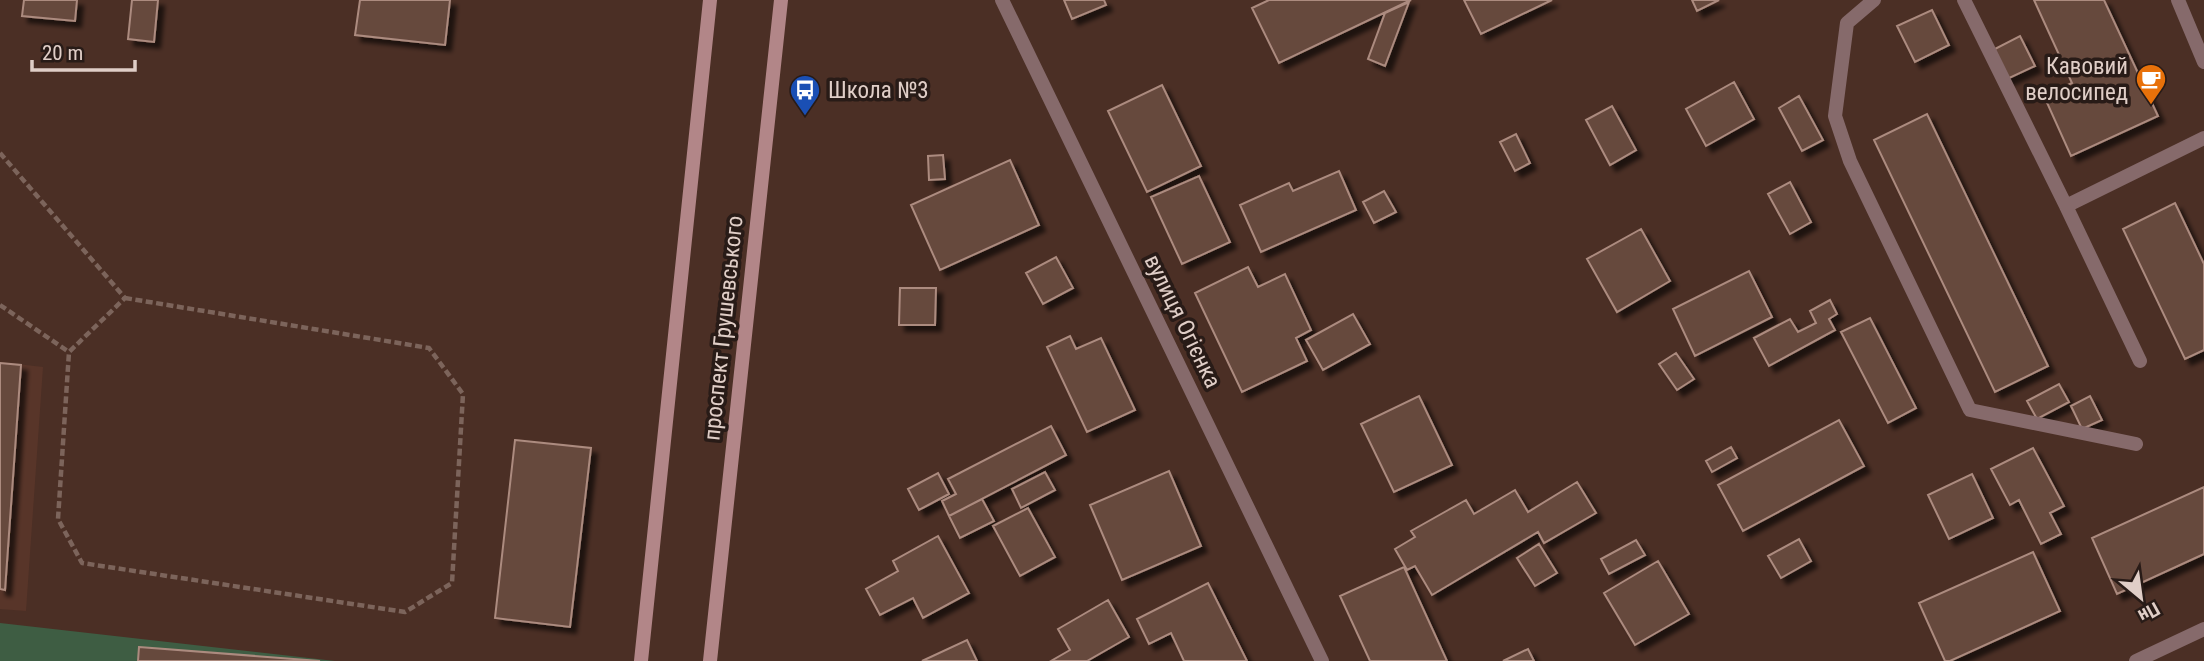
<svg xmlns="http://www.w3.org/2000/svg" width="2204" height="661" font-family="'Roboto Condensed',sans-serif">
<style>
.built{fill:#583529}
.green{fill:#3e5d43}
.building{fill:#66483e;stroke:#ac8b7f;stroke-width:2;filter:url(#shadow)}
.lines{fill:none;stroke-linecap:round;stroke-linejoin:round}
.path{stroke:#7c645b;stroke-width:4.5;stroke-dasharray:7 3.5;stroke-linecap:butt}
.service{stroke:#866a6b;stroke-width:14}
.minor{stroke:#866a6b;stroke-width:14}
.tertiary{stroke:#866a6b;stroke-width:14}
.secondary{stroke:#b28688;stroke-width:14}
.labels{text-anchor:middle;stroke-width:7;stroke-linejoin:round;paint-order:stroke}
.poi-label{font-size:23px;fill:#e0cec7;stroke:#281b17;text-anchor:end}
.street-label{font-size:23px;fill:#e0cec7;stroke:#281b17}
</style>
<defs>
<filter id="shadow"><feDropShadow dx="6" dy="6" stdDeviation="2" flood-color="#0009"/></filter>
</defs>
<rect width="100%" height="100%" fill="#4b2f25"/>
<path class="built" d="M 0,362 L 43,367 L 26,611 L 0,609 Z"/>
<path class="green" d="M 0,623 L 335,661 L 0,661 Z"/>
<path class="building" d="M 24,0 L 77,0 L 75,21 L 22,16 Z
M 132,0 L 158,0 L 154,42 L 128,39 Z
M 360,0 L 450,0 L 445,45 L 355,35 Z
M 1064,0 L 1104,0 L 1106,5 L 1072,19 Z
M 1269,0 L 1411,0 L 1279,63 L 1252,8 Z
M 1464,0 L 1552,0 L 1481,34 Z
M 1692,0 L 1719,0 L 1697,11 Z
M 2034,0 L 2104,0 L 2158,116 L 2071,156 L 2044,96 L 2072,83 Z
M 1409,2 L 1385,66 L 1368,59 L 1385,13 Z
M 1932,10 L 1949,45 L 1915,62 L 1897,26 Z
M 2020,36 L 2035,66 L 2005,80 L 1991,51 Z
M 1734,82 L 1754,119 L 1706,146 L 1686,109 Z
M 1162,85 L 1201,166 L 1147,192 L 1108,111 Z
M 1799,96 L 1823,140 L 1802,151 L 1779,108 Z
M 1612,106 L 1636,150 L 1610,165 L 1586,120 Z
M 1927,114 L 2048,366 L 1995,392 L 1874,140 Z
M 1516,134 L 1530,163 L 1515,171 L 1500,142 Z
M 943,155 L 945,179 L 929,180 L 928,156 Z
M 1010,160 L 1039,225 L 940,270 L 911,205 Z
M 1339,171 L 1356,210 L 1261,252 L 1240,205 L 1289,183 L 1293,191 Z
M 1199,176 L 1230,242 L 1182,264 L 1151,197 Z
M 1790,182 L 1811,222 L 1790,234 L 1768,194 Z
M 1384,191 L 1396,212 L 1374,223 L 1363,202 Z
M 2175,203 L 2204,264 L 2204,350 L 2185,359 L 2123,229 Z
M 1641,229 L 1670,281 L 1617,312 L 1587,259 Z
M 1056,257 L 1073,288 L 1043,304 L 1026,273 Z
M 1248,267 L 1258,287 L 1285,274 L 1311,330 L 1296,338 L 1307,361 L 1242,392 L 1195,293 Z
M 1749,271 L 1772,317 L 1695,356 L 1673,309 Z
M 900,288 L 936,288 L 935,325 L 899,325 Z
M 1830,300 L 1837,314 L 1829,319 L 1835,330 L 1769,366 L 1754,338 L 1790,319 L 1798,332 L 1816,323 L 1810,311 Z
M 1353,314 L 1370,344 L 1323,370 L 1306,340 Z
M 1870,318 L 1916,408 L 1888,423 L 1841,332 Z
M 1070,336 L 1076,349 L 1101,338 L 1135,410 L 1087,432 L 1047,347 Z
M 1676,353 L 1694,379 L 1677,390 L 1659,364 Z
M 0,363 L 21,365 L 5,590 L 0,589 Z
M 2059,384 L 2069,402 L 2037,419 L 2027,401 Z
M 1419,396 L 1452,465 L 1394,492 L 1361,424 Z
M 2090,396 L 2102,420 L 2082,429 L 2071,406 Z
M 1839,420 L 1864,466 L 1743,531 L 1718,485 Z
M 1051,426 L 1066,455 L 949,516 L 942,501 L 956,494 L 948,479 Z
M 515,440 L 591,448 L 570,627 L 495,618 Z
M 1731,447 L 1737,458 L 1712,472 L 1706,461 Z
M 2033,448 L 2064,506 L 2050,513 L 2061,534 L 2041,544 L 2019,500 L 2010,505 L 1991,469 Z
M 1169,471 L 1201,546 L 1122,580 L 1090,505 Z
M 1045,472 L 1055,490 L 1021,508 L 1012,489 Z
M 938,473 L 949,494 L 919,510 L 908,489 Z
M 1972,474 L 1993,518 L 1949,539 L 1928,495 Z
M 1577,482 L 1596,513 L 1544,543 L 1538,532 L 1432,595 L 1415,566 L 1407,570 L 1395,549 L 1415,537 L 1411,531 L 1466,500 L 1474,514 L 1515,490 L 1528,512 Z
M 2204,487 L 2204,554 L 2117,594 L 2092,538 Z
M 982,499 L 994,521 L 960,538 L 949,516 Z
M 1028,508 L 1055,557 L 1020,576 L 993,526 Z
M 938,536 L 969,593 L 923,618 L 913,598 L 880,615 L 866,589 L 898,571 L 893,561 Z
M 1799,539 L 1811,561 L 1781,578 L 1768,556 Z
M 1636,540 L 1645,555 L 1609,574 L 1601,559 Z
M 1539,544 L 1557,573 L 1535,586 L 1517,558 Z
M 2033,552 L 2060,611 L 1950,661 L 1945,661 L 1919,603 Z
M 1658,561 L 1689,614 L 1635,645 L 1604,593 Z
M 1404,567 L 1447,661 L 1370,661 L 1340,596 Z
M 1208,583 L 1247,661 L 1184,661 L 1171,633 L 1149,644 L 1137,619 Z
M 1108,600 L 1129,637 L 1087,661 L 1051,661 L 1070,650 L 1058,629 Z
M 967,640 L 977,661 L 922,661 Z
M 139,647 L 320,661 L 138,661 Z
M 1528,649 L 1534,661 L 1503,661 Z"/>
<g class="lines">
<path class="path" d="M 0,153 L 125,298
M 125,298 L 429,348 L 463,394 L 452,583 L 405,612 L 82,563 L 58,519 L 69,352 Z
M 0,305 L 69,352"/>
<path class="service" d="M 1874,0 L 1847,23 L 1835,116 L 1850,161 L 1970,410 L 2136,444
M 1964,0 L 2066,206 L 2204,138
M 2066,206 L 2140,361"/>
<path class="minor" d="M 1002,0 L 1322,661
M 2136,661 L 2204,629"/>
<path class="tertiary" d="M 2178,0 L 2204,62"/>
<path class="secondary" d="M 641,661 L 710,0
M 710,661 L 781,0"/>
</g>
<defs>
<g id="cafe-pin" transform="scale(1.575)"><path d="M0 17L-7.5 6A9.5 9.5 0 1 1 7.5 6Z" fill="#e8710a" stroke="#281b17"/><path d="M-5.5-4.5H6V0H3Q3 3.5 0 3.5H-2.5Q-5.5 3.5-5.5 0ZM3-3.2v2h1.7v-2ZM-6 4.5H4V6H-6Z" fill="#fff"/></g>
<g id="bus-pin" transform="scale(1.575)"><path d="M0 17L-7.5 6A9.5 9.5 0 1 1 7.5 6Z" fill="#1a4fb4" stroke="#281b17"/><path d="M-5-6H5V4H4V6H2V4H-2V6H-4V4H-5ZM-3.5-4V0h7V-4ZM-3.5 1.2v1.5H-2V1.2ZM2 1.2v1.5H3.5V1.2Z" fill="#fff"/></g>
</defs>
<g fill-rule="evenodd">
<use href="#cafe-pin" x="2151" y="79"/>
<use href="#bus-pin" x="805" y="90"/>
</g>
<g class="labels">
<g class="poi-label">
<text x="2128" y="74">Кавовий<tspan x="2128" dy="26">велосипед</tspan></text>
<text x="828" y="98" text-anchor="start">Школа №3</text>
</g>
<g class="street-label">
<text transform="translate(1183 321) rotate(64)" y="8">вулиця Огієнка</text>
<text transform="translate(723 328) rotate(-84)" y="8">проспект Грушевського</text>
</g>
</g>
<g transform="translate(2141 598) rotate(151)" stroke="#281b17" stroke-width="5" paint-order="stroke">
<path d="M0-5L12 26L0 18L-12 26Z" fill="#e0cec7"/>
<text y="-10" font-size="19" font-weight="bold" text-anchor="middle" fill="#e0cec7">Пн</text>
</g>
<path d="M32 60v10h103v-10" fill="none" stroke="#e0cec7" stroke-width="3.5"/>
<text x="42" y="60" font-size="21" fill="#e0cec7" stroke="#281b17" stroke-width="5" paint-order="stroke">20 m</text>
</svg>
